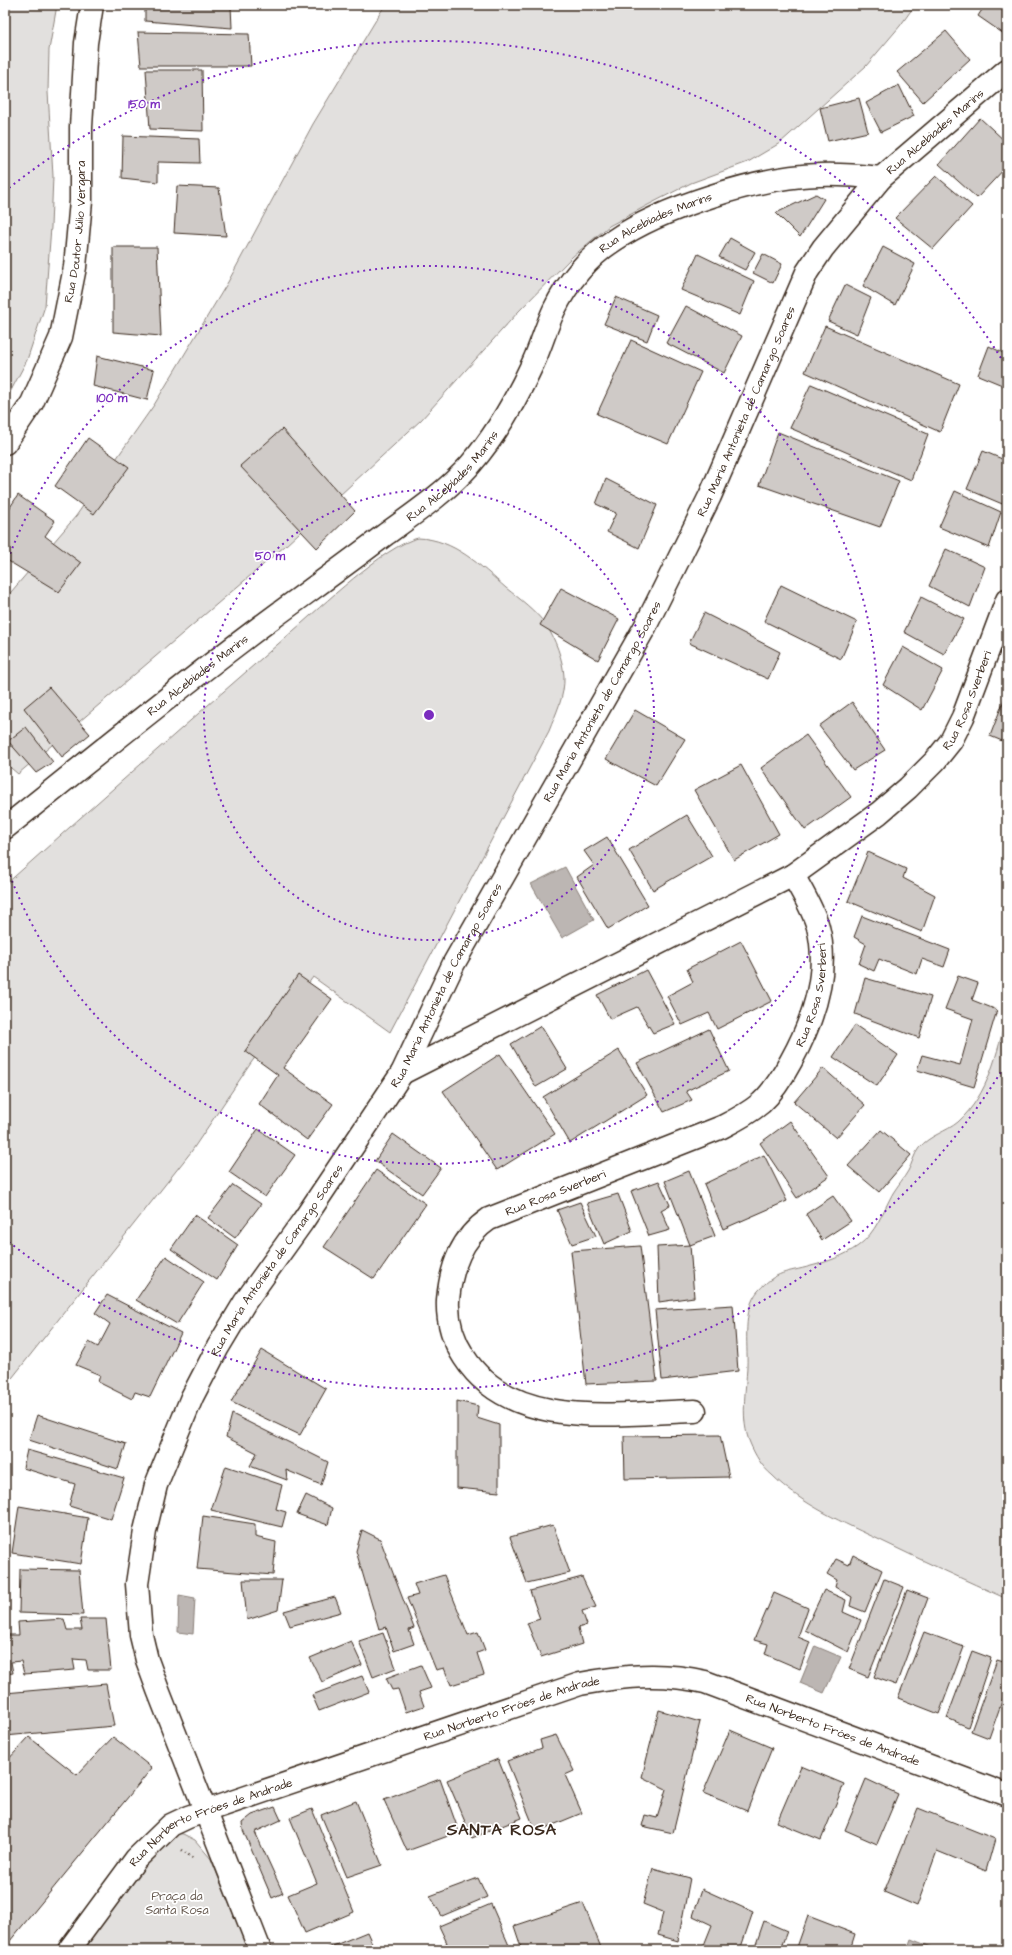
<svg xmlns="http://www.w3.org/2000/svg" width="1012" height="1955" font-family="'Architects Daughter',sans-serif">
<style>
.green{fill:#e2e0de;stroke:#8e857e}
.water{fill:#bcb6b3;stroke:#887e77}
.building{fill:#cfcac7;stroke:#3b2a1e}
.lines{fill:none;stroke-linecap:round;stroke-linejoin:round}
.street-casing{stroke:#3b2a1e;stroke-width:25}
.path{stroke:#3b2a1e;stroke-width:2.5;stroke-dasharray:1 3;stroke-linecap:butt}
.street{stroke:#fff;stroke-width:22}
.ring{fill:none;stroke:#7b2cbf;stroke-width:2;stroke-dasharray:2 4}
.labels{text-anchor:middle;stroke-width:3.5;stroke-linejoin:round;paint-order:stroke}
.street-label{font-size:12px;fill:#3b2a1e;stroke:#fff}
.park-label{font-size:12px;fill:#65584e;stroke:#fff}
.district-label{font-size:16px;font-weight:bold;letter-spacing:1px;fill:#3b2a1e;stroke:#fff}
.centre{fill:#7b2cbf;stroke:#fff;stroke-width:2}
.ring-label{font-size:12px;text-anchor:middle;font-weight:bold;fill:#7b2cbf;stroke:#fff;stroke-width:3.5;stroke-linejoin:round;paint-order:stroke}
</style>
<rect width="100%" height="100%" fill="#fff"/>
<filter id="ink" filterUnits="userSpaceOnUse"><feTurbulence type="fractalNoise" baseFrequency=".025" numOctaves="2"/><feDisplacementMap in="SourceGraphic" scale="8" xChannelSelector="R" yChannelSelector="G"/><feConvolveMatrix kernelMatrix="1 2 1 2 8 2 1 2 1" color-interpolation-filters="sRGB"/></filter>
<g filter="url(#ink)">
<path class="green" d="M 5,5 L 57,5 L 49,50 L 48,92 L 53,176 L 51,227 L 45,306 L 27,360 L 5,402 Z
M 385,5 L 915,5 L 900,26 L 866,66 L 780,143 L 748,162 L 691,183 L 648,205 L 609,226 L 572,257 L 519,311 L 421,420 L 285,546 L 18,774 L 5,763 L 5,599 L 76,516 L 154,405 L 228,282 L 313,124 Z
M 418,538 C 454,539 481,566 506,588 C 520,599 535,610 546,625 C 555,638 563,660 564,676 C 565,696 556,713 549,731 L 390,1032 L 313,977 L 251,1063 L 191,1152 L 5,1387 L 5,885 C 100,800 196,715 293,631 C 321,607 384,546 418,538 Z
M 1007,1014 L 1007,1599 C 965,1580 923,1561 882,1541 C 844,1523 802,1505 772,1475 C 762,1467 755,1455 750,1443 C 740,1420 746,1391 747,1366 C 748,1344 742,1310 758,1291 C 777,1270 787,1273 811,1266 C 827,1262 844,1256 858,1246 C 876,1233 883,1211 893,1193 C 898,1185 904,1178 908,1171 C 912,1164 914,1154 919,1148 C 930,1135 946,1132 958,1122 C 989,1094 997,1053 1007,1014 Z
M 177,1833 L 183,1834 L 195,1840 L 211,1859 L 248,1950 L 81,1950 L 158,1848 Z"/>
<path class="water" d="M 565,867 L 594,920 L 562,938 L 531,884 Z
M 179,1595 L 195,1598 L 193,1634 L 178,1632 Z
M 815,1646 L 841,1657 L 824,1693 L 800,1683 Z
M 911,1939 L 939,1950 L 907,1950 Z"/>
<path class="building" d="M 145,5 L 231,6 L 232,28 L 145,21 Z
M 985,5 L 1007,5 L 1007,30 L 1004,34 L 978,16 Z
M 946,31 L 970,59 L 923,102 L 897,72 Z
M 138,32 L 249,34 L 251,66 L 141,66 Z
M 146,70 L 202,70 L 203,131 L 150,129 Z
M 899,85 L 914,116 L 881,132 L 866,103 Z
M 859,98 L 868,132 L 828,141 L 820,108 Z
M 980,118 L 1007,143 L 1007,166 L 977,198 L 939,164 Z
M 123,136 L 199,139 L 200,163 L 158,162 L 158,182 L 122,178 Z
M 936,176 L 972,206 L 933,249 L 895,218 Z
M 177,186 L 219,188 L 226,236 L 174,233 Z
M 816,194 L 824,199 L 800,237 L 776,213 Z
M 730,238 L 755,252 L 745,270 L 719,257 Z
M 113,247 L 157,247 L 161,336 L 113,332 Z
M 883,247 L 915,264 L 895,305 L 863,286 Z
M 698,254 L 754,281 L 740,315 L 681,290 Z
M 763,254 L 782,264 L 773,283 L 753,273 Z
M 845,285 L 871,298 L 857,334 L 828,321 Z
M 616,297 L 657,315 L 647,341 L 604,324 Z
M 686,306 L 742,336 L 724,373 L 666,343 Z
M 825,326 L 959,384 L 940,432 L 805,372 Z
M 631,340 L 701,372 L 668,444 L 597,414 Z
M 989,346 L 1007,355 L 1007,387 L 978,375 Z
M 97,356 L 154,370 L 147,400 L 93,386 Z
M 811,384 L 928,434 L 911,480 L 790,428 Z
M 282,429 L 355,511 L 317,548 L 240,466 Z
M 778,432 L 899,481 L 880,527 L 759,485 Z
M 88,438 L 129,467 L 94,514 L 55,486 Z
M 983,451 L 1007,461 L 1007,506 L 967,489 Z
M 606,479 L 657,505 L 639,548 L 607,532 L 616,513 L 596,504 Z
M 955,491 L 1001,512 L 989,548 L 939,527 Z
M 18,495 L 55,521 L 45,536 L 81,563 L 59,592 L 5,559 L 5,515 Z
M 946,549 L 985,567 L 970,607 L 929,586 Z
M 781,585 L 857,622 L 841,659 L 764,621 Z
M 561,588 L 619,619 L 598,660 L 540,625 Z
M 921,597 L 964,619 L 944,654 L 904,632 Z
M 704,613 L 780,652 L 768,679 L 689,643 Z
M 903,647 L 943,670 L 922,710 L 883,685 Z
M 49,687 L 90,734 L 62,757 L 24,708 Z
M 1007,692 L 1007,743 L 990,736 Z
M 852,702 L 885,750 L 853,770 L 819,726 Z
M 635,710 L 685,739 L 656,786 L 606,759 Z
M 26,727 L 53,762 L 36,773 L 8,741 Z
M 806,735 L 851,797 L 805,830 L 761,768 Z
M 741,765 L 779,834 L 734,860 L 694,790 Z
M 687,815 L 712,856 L 653,890 L 629,850 Z
M 607,837 L 648,905 L 608,929 L 577,877 L 594,865 L 584,851 Z
M 868,852 L 906,869 L 903,878 L 935,895 L 922,932 L 848,901 Z
M 862,916 L 950,950 L 944,967 L 922,959 L 917,974 L 879,959 L 874,971 L 859,964 L 866,944 L 854,937 Z
M 741,941 L 772,1001 L 717,1029 L 709,1013 L 682,1025 L 667,996 L 693,982 L 687,969 Z
M 646,970 L 675,1024 L 653,1033 L 637,1007 L 610,1019 L 597,995 Z
M 298,975 L 332,999 L 283,1068 L 333,1104 L 307,1140 L 259,1104 L 278,1075 L 245,1051 Z
M 958,976 L 978,983 L 972,1000 L 997,1010 L 974,1087 L 917,1070 L 922,1055 L 960,1065 L 973,1019 L 945,1009 Z
M 865,978 L 931,997 L 919,1038 L 855,1014 Z
M 855,1025 L 898,1055 L 877,1086 L 833,1057 Z
M 541,1026 L 567,1069 L 536,1087 L 511,1044 Z
M 709,1029 L 729,1071 L 686,1091 L 692,1100 L 664,1112 L 637,1063 Z
M 619,1050 L 647,1095 L 570,1143 L 543,1097 Z
M 500,1054 L 555,1134 L 497,1170 L 443,1091 Z
M 823,1068 L 865,1105 L 836,1138 L 794,1102 Z
M 790,1121 L 829,1176 L 797,1198 L 760,1143 Z
M 258,1129 L 295,1155 L 265,1197 L 229,1172 Z
M 881,1130 L 911,1155 L 879,1192 L 848,1166 Z
M 393,1134 L 441,1168 L 422,1194 L 375,1161 Z
M 764,1155 L 787,1201 L 723,1229 L 704,1184 Z
M 376,1170 L 426,1204 L 374,1279 L 324,1247 Z
M 689,1171 L 715,1236 L 690,1245 L 665,1181 Z
M 659,1181 L 670,1205 L 661,1210 L 670,1230 L 649,1236 L 631,1191 Z
M 233,1185 L 261,1204 L 235,1238 L 208,1218 Z
M 618,1194 L 632,1231 L 604,1244 L 587,1203 Z
M 833,1196 L 851,1221 L 822,1240 L 806,1214 Z
M 580,1202 L 596,1236 L 572,1244 L 557,1210 Z
M 195,1215 L 238,1245 L 217,1280 L 171,1249 Z
M 690,1245 L 694,1297 L 659,1302 L 657,1247 Z
M 640,1246 L 657,1381 L 586,1384 L 571,1251 Z
M 166,1256 L 204,1282 L 177,1324 L 136,1300 Z
M 107,1295 L 181,1333 L 150,1397 L 135,1392 L 132,1399 L 98,1382 L 100,1375 L 76,1365 L 89,1342 L 98,1347 L 110,1324 L 95,1313 Z
M 733,1305 L 738,1371 L 662,1380 L 655,1310 Z
M 262,1350 L 326,1389 L 300,1435 L 231,1402 Z
M 457,1401 L 478,1406 L 477,1418 L 499,1425 L 499,1492 L 457,1488 Z
M 232,1414 L 328,1462 L 321,1485 L 286,1470 L 287,1480 L 250,1466 L 257,1453 L 226,1437 Z
M 37,1415 L 126,1444 L 118,1469 L 29,1440 Z
M 720,1435 L 729,1477 L 625,1479 L 624,1436 Z
M 27,1450 L 124,1478 L 111,1519 L 69,1506 L 75,1484 L 23,1468 Z
M 226,1466 L 282,1485 L 276,1509 L 286,1512 L 282,1527 L 211,1510 Z
M 306,1495 L 332,1508 L 328,1525 L 297,1514 Z
M 19,1506 L 88,1518 L 81,1564 L 12,1553 Z
M 203,1516 L 255,1524 L 255,1537 L 276,1542 L 273,1575 L 197,1569 Z
M 553,1525 L 570,1573 L 527,1583 L 510,1537 Z
M 362,1530 L 380,1539 L 414,1628 L 409,1630 L 414,1644 L 394,1651 L 386,1627 L 379,1629 L 356,1551 Z
M 853,1555 L 882,1570 L 865,1612 L 850,1606 L 852,1597 L 835,1587 L 837,1580 L 827,1574 L 836,1559 L 849,1565 Z
M 20,1569 L 79,1570 L 83,1615 L 19,1613 Z
M 444,1575 L 468,1635 L 478,1632 L 485,1650 L 477,1653 L 484,1675 L 451,1685 L 444,1668 L 436,1670 L 407,1598 L 418,1595 L 414,1584 Z
M 582,1577 L 596,1607 L 582,1611 L 587,1625 L 578,1628 L 582,1644 L 541,1657 L 527,1623 L 540,1619 L 530,1591 Z
M 884,1579 L 904,1587 L 868,1677 L 849,1669 Z
M 243,1580 L 282,1580 L 278,1610 L 247,1620 Z
M 824,1590 L 846,1600 L 843,1612 L 861,1620 L 848,1652 L 805,1630 Z
M 907,1590 L 928,1598 L 896,1685 L 874,1677 Z
M 774,1593 L 808,1608 L 798,1637 L 810,1642 L 800,1669 L 765,1654 L 768,1644 L 754,1640 Z
M 335,1597 L 341,1612 L 290,1626 L 284,1611 Z
M 64,1619 L 67,1630 L 82,1630 L 80,1619 L 106,1619 L 111,1670 L 88,1670 L 86,1660 L 73,1659 L 75,1670 L 24,1674 L 21,1661 L 11,1662 L 13,1673 L 5,1674 L 5,1624 L 8,1635 L 19,1635 L 18,1622 Z
M 924,1632 L 964,1647 L 939,1714 L 898,1698 Z
M 383,1633 L 396,1668 L 373,1677 L 359,1641 Z
M 351,1641 L 362,1665 L 322,1682 L 310,1658 Z
M 972,1651 L 991,1658 L 968,1727 L 947,1718 Z
M 997,1660 L 1007,1663 L 1007,1687 L 989,1738 L 971,1731 Z
M 421,1665 L 431,1688 L 419,1692 L 424,1706 L 406,1712 L 398,1689 L 392,1690 L 386,1678 Z
M 362,1676 L 369,1692 L 319,1711 L 312,1695 Z
M 106,1684 L 114,1726 L 5,1736 L 5,1693 Z
M 659,1710 L 700,1722 L 673,1833 L 642,1826 L 645,1815 L 657,1818 L 666,1789 L 642,1777 Z
M 730,1730 L 772,1748 L 747,1811 L 703,1793 Z
M 556,1735 L 574,1771 L 565,1775 L 582,1813 L 536,1832 L 507,1761 L 542,1748 L 540,1740 Z
M 29,1737 L 77,1775 L 113,1737 L 152,1768 L 5,1947 L 5,1763 Z
M 498,1759 L 522,1818 L 472,1838 L 447,1780 Z
M 801,1766 L 844,1784 L 821,1840 L 777,1822 Z
M 440,1779 L 459,1832 L 407,1851 L 384,1800 Z
M 866,1779 L 898,1794 L 877,1844 L 845,1830 Z
M 356,1801 L 382,1865 L 347,1877 L 321,1815 Z
M 275,1807 L 281,1820 L 255,1832 L 283,1893 L 272,1898 L 243,1830 L 242,1823 L 252,1815 Z
M 918,1808 L 995,1839 L 986,1871 L 937,1851 L 917,1906 L 884,1892 Z
M 312,1809 L 354,1912 L 305,1933 L 288,1895 L 317,1883 L 290,1818 Z
M 653,1868 L 690,1878 L 678,1941 L 658,1935 L 663,1912 L 643,1904 Z
M 478,1878 L 487,1897 L 442,1916 L 430,1896 Z
M 702,1889 L 753,1912 L 740,1950 L 702,1950 L 712,1925 L 693,1916 Z
M 583,1903 L 602,1950 L 522,1950 L 514,1926 Z
M 491,1904 L 511,1950 L 440,1950 L 439,1947 L 447,1943 L 439,1926 Z
M 808,1916 L 855,1934 L 850,1950 L 796,1950 Z
M 764,1921 L 787,1931 L 780,1950 L 754,1950 Z
M 367,1932 L 375,1950 L 323,1950 Z"/>
<g class="lines">
<g class="street-casing">
<g id="street">
<path id="s1" d="M 5,443 L 32,403 L 61,337 L 75,267 L 81,201 L 81,127 L 86,43 L 92,5"/>
<path id="s2" d="M 5,828 C 93,758 180,686 271,619 C 309,591 348,563 386,534 C 415,513 446,492 470,465 C 497,434 516,400 533,363 C 541,346 546,327 554,310 C 567,283 588,257 613,241 C 661,208 760,176 819,175 C 839,174 861,176 881,178"/>
<path id="s3" d="M 402,1073 L 793,875 L 879,813 L 908,788 L 935,761 L 951,741 L 963,717 L 1007,600"/>
<path id="s4" d="M 695,1411 C 619,1413 512,1432 464,1357 C 453,1340 447,1320 448,1300 C 451,1267 461,1238 489,1219 L 722,1127 C 736,1120 749,1113 761,1103 C 774,1091 783,1076 791,1061 C 813,1021 830,974 818,927 C 813,909 802,892 793,875"/>
<path id="s5" d="M 69,1950 L 136,1859 L 171,1825 L 188,1817 L 580,1684 C 623,1676 661,1672 705,1682 L 1007,1795"/>
<path id="s6" d="M 260,1950 L 158,1690 L 147,1660 L 141,1635 L 137,1584 L 145,1531 L 156,1485 L 192,1397 L 218,1347 L 245,1302 L 303,1221 L 402,1073 L 454,963 L 645,627 L 710,496 L 807,272 L 823,248 L 881,178 L 1007,70"/>
</g>
</g>
<path class="path" d="M 182,1850 L 194,1859"/>
<use href="#street" class="street"/>
</g>
</g>
<g class="ring">
<circle cx="429" cy="715" r="225"/>
<path d="M6 565A449 449 0 1 1 6 865"/>
<path d="M1007 1062A674 674 0 0 1 9 1242M9 188A674 674 0 0 1 1007 368"/>
</g>
<g class="labels">
<g class="street-label">
<text dy="4" stroke="none"><textPath href="#s6" startOffset="2060">Rua Alcebiades Marins</textPath></text>
<text dy="4" stroke="none"><textPath href="#s2" startOffset="906">Rua Alcebíades Marins</textPath></text>
<text dy="4" stroke="none"><textPath href="#s1" startOffset="227">Rua Doutor Júlio Vergara</textPath></text>
<text dy="4" stroke="none"><textPath href="#s6" startOffset="1717">Rua Maria Antonieta de Camargo Soares</textPath></text>
<text dy="4" stroke="none"><textPath href="#s2" startOffset="570">Rua Alcebíades Marins</textPath></text>
<text dy="4" stroke="none"><textPath href="#s2" startOffset="246">Rua Alcebíades Marins</textPath></text>
<text dy="4" stroke="none"><textPath href="#s3" startOffset="690">Rua Rosa Sverberi</textPath></text>
<text dy="4" stroke="none"><textPath href="#s6" startOffset="1393">Rua Maria Antonieta de Camargo Soares</textPath></text>
<text dy="4" stroke="none"><textPath href="#s6" startOffset="1069">Rua Maria Antonieta de Camargo Soares</textPath></text>
<text dy="4" stroke="none"><textPath href="#s4" startOffset="822">Rua Rosa Sverberi</textPath></text>
<text dy="4" stroke="none"><textPath href="#s4" startOffset="475">Rua Rosa Sverberi</textPath></text>
<text dy="4" stroke="none"><textPath href="#s6" startOffset="745">Rua Maria Antonieta de Camargo Soares</textPath></text>
<text dy="4" stroke="none"><textPath href="#s5" startOffset="522">Rua Norberto Fróes de Andrade</textPath></text>
<text dy="4" stroke="none"><textPath href="#s5" startOffset="857">Rua Norberto Fróes de Andrade</textPath></text>
<text dy="4" stroke="none"><textPath href="#s5" startOffset="198">Rua Norberto Fróes de Andrade</textPath></text>
</g>
<g class="park-label">
<text x="177" y="1900">Praça da<tspan x="177" dy="14">Santa Rosa</tspan></text>
</g>
<g class="district-label">
<text x="502" y="1835">SANTA ROSA</text>
</g>
</g>
<circle cx="429" cy="715" r="6" class="centre"/>
<g class="ring-label">
<text x="144" y="108">150 m</text>
<text x="112" y="402">100 m</text>
<text x="270" y="560">50 m</text>
</g>
<rect width="1012" height="1955" fill="none" stroke="#fff" stroke-width="20"/>
<rect x="10" y="10" width="992" height="1935" fill="none" stroke="#3b2a1e" stroke-width="1.5" filter="url(#ink)"/>
</svg>
